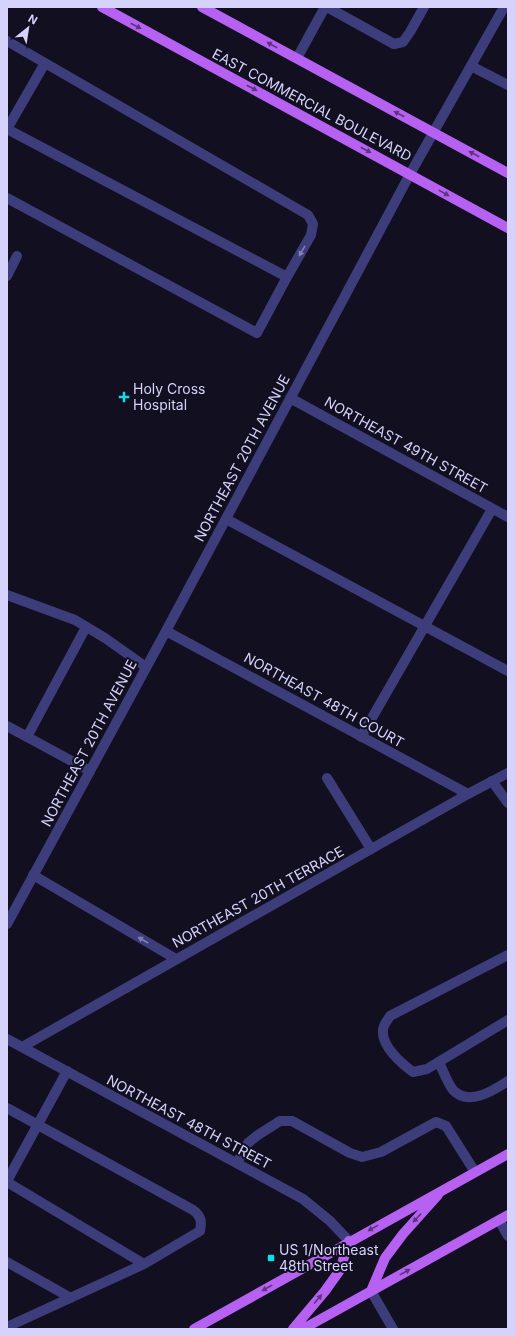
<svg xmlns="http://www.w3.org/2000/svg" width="515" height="1336" font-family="Inter,sans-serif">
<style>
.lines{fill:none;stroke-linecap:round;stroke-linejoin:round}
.lane{stroke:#3d3d7c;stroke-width:10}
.street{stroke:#3d3d7c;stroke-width:10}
.primary{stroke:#b761f3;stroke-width:10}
.oneway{fill:#5c347f}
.oneway2{fill:#8180b5}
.poi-dot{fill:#12dae7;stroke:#110f20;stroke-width:1.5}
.labels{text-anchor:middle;stroke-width:4;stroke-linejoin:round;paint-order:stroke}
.street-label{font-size:14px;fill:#d5d2fb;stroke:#110f20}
.poi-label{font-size:14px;fill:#d5d2fb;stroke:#110f20;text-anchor:start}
</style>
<rect width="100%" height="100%" fill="#110f20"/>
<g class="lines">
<path class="lane" d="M 327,7 L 394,44 L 403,42 L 410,32 L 424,7
M 7,41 L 308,215 L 313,224 L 311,235 L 287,277 L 257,333 L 7,198
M 297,58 L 325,7
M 471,66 L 508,85
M 7,129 L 287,277
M 7,129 L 45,63
M 7,276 L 17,256
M 226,519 L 508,671
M 7,595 L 75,620 L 105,638 L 146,667
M 7,726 L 90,771
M 27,737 L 86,627
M 361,737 L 492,509
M 327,778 L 371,849
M 492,781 L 508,803
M 33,875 L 176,959
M 508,955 L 390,1016 C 387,1021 383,1025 383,1030 C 381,1046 402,1064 413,1072 L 427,1069 L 508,1020
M 439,1062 C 442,1069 449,1085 453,1090 C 469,1107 494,1090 508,1081
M 7,1108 L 193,1210 C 201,1216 202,1221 200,1231 L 144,1264 L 7,1182
M 237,1163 L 248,1143 L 258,1135 L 280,1121 L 292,1121 L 350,1153 L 362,1157 L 381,1152 L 436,1122 L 446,1126 L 475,1172
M 7,1181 L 67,1071
M 499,1220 L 508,1236
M 7,1262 L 71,1298
M 7,1327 L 144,1264"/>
<path class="street" d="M 290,398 L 508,517
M 166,631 L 468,794
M 7,924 L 166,631 L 410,174 L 504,7
M 7,1039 L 303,1199 L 330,1221 L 349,1241
M 22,1047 L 468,794 L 508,773
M 371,1291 L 393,1329"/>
<path class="primary" d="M 102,7 L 508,228
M 202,7 L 508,173
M 371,1291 L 385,1258 L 403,1234 L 438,1195
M 194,1329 L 508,1154
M 293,1329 L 325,1291 L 340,1270 L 349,1241
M 303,1329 L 508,1215"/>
</g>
<defs><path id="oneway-solid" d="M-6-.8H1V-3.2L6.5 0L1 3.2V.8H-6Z"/></defs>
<g class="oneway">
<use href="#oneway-solid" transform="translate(136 26) rotate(28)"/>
<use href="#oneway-solid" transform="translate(272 45) rotate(-151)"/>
<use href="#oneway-solid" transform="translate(252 88) rotate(28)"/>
<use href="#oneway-solid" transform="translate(399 114) rotate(-152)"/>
<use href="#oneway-solid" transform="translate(366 150) rotate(28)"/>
<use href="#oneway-solid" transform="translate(474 154) rotate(-152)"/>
<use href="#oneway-solid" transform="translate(444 193) rotate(29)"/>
<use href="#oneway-solid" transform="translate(417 1218) rotate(133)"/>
<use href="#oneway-solid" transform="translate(373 1228) rotate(151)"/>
<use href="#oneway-solid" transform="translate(405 1272) rotate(-29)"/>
<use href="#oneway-solid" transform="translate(267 1288) rotate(151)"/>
<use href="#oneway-solid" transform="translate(318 1299) rotate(-49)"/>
</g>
<g class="oneway2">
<use href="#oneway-solid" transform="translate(302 251) rotate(120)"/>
<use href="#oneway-solid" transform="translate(143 940) rotate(-150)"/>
</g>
<g class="poi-dot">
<path d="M122 391h4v4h4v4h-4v4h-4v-4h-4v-4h4z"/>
<rect x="267" y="1254" width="8" height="8" rx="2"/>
</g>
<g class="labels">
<g class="street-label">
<text transform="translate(312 105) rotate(28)" y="5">EAST COMMERCIAL BOULEVARD</text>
<text transform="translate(406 445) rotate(29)" y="5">NORTHEAST 49TH STREET</text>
<text transform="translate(242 458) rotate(-62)" y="5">NORTHEAST 20TH AVENUE</text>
<text transform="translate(324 700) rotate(29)" y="5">NORTHEAST 48TH COURT</text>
<text transform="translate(89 743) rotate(-62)" y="5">NORTHEAST 20TH AVENUE</text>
<text transform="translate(258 897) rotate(-29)" y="5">NORTHEAST 20TH TERRACE</text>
<text transform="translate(189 1122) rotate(28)" y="5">NORTHEAST 48TH STREET</text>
</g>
<g class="poi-label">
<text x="133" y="394">Holy Cross<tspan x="133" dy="16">Hospital</tspan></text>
<text x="279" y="1255">US 1/Northeast<tspan x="279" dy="16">48th Street</tspan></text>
</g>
</g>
<rect width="515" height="1336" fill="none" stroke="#d5d2fb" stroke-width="16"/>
<g transform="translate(28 28) rotate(30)" stroke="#110f20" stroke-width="3" paint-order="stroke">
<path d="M0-3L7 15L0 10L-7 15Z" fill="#d5d2fb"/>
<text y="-6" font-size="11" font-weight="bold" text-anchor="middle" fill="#d5d2fb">N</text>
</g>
</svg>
